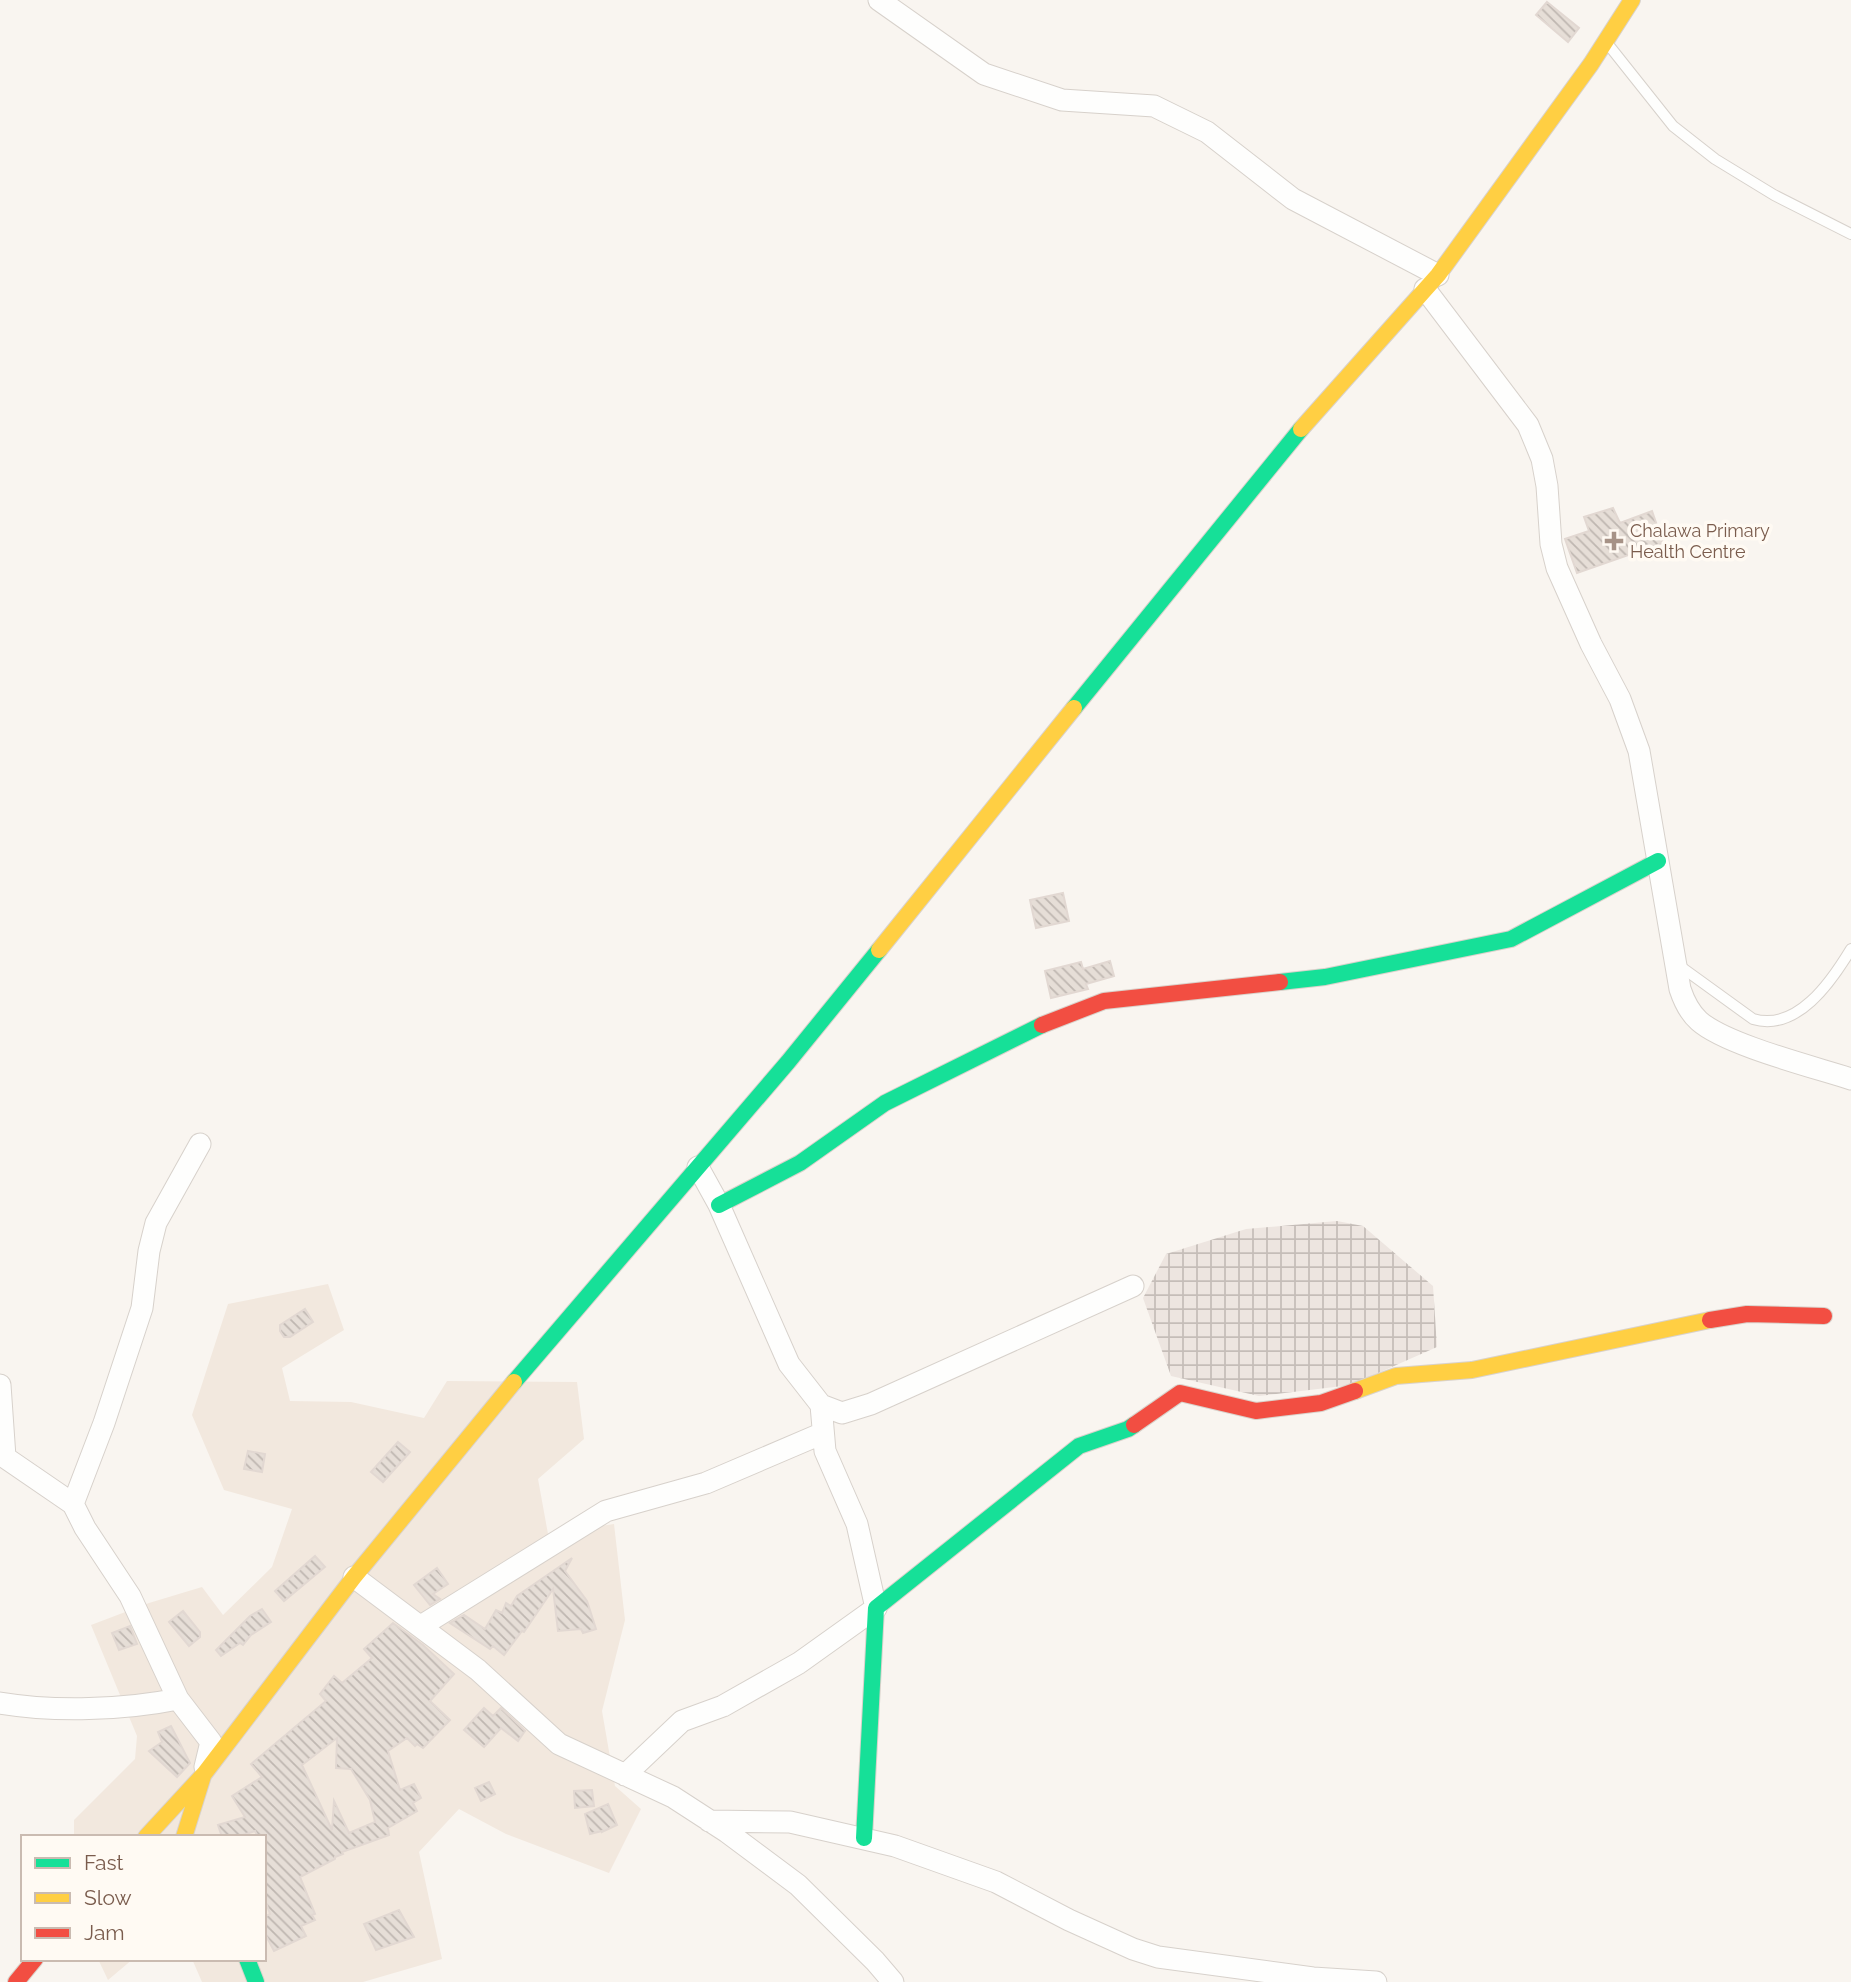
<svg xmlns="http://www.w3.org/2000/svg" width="1851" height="1982" font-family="Raleway,sans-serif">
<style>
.residential{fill:#f2e8de}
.industrial{fill:url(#industrial-grid)}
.building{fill:url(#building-back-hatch);stroke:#e2d8d2;stroke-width:2;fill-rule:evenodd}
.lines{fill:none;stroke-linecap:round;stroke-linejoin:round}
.lane-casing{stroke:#d7d1cb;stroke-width:12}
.street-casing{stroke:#d7d1cb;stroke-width:23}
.fast-casing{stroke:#d9d2cb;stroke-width:18}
.slow-casing{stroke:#d9d2cb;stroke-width:18}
.jam-casing{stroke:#d9d2cb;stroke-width:18}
.lane{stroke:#fefefd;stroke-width:10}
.street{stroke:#fefefd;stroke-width:21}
.fast{stroke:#16e098;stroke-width:16}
.slow{stroke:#ffcf43;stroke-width:16}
.jam{stroke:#f24e42;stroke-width:16}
.poi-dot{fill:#a69286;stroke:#fffaf3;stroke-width:2.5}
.labels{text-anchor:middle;stroke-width:7;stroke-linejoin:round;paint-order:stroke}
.poi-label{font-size:18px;fill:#7a5c4d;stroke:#fffaf3;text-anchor:start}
</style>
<defs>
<pattern id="industrial-grid" width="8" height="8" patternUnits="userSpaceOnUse" patternTransform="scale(1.75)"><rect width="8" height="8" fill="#ede5e0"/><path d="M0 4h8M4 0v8" fill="none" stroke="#c5bdb8"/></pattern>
<pattern id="building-back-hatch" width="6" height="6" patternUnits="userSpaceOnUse" patternTransform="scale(1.75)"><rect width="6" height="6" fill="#e6ded7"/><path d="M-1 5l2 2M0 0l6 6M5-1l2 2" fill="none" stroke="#bfb7b1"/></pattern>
</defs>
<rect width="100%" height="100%" fill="#f9f5f0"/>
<path class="residential" d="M 328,1284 L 344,1330 L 282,1368 L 290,1401 L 351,1402 L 424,1418 L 447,1381 L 577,1382 L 584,1439 L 538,1479 L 548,1534 L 614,1524 L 625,1620 L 602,1711 L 615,1786 L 641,1809 L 609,1873 L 506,1834 L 459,1809 L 419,1852 L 442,1959 L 363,1982 L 202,1982 L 192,1959 L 264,1959 L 264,1837 L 74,1837 L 74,1820 L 135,1759 L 137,1736 L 91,1625 L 149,1603 L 202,1587 L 223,1615 L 272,1567 L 292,1509 L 224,1490 L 192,1415 L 228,1304 Z
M 98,1959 L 133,1959 L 108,1980 Z"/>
<path class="industrial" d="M 1337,1221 L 1363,1226 L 1433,1286 L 1437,1347 L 1351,1385 L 1259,1396 L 1171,1376 L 1143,1298 L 1166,1254 L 1246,1229 Z"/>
<path class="building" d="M 1547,2 L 1579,28 L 1568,42 L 1536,15 Z
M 1613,508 L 1620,523 L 1652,511 L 1663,543 L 1577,573 L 1565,539 L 1589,531 L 1584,517 Z
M 1063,893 L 1069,921 L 1036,928 L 1030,900 Z
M 1110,961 L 1114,976 L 1086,984 L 1088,989 L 1051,998 L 1045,971 L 1081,962 L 1083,969 Z
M 305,1309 L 313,1322 L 290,1337 L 284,1337 L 280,1331 L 280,1325 Z
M 398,1442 L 410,1452 L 383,1482 L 371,1472 Z
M 248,1451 L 265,1454 L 262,1472 L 244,1469 Z
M 315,1556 L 325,1567 L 284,1601 L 275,1591 Z
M 572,1558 L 565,1571 L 587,1601 L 596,1629 L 583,1633 L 581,1629 L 558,1631 L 553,1589 L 524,1632 L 522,1631 L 504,1655 L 493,1646 L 490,1649 L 450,1623 L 464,1615 L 485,1629 L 496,1610 L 502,1613 L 506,1603 L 511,1606 L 517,1596 Z
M 437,1568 L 448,1584 L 433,1594 L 440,1599 L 430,1605 L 414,1585 Z
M 262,1609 L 271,1622 L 251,1635 L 243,1645 L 240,1643 L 221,1656 L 216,1650 L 250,1616 Z
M 183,1611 L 200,1632 L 200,1637 L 189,1646 L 169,1622 Z
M 393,1623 L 423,1645 L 454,1674 L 430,1701 L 450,1720 L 423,1748 L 417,1744 L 415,1746 L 407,1738 L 388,1751 L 400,1790 L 414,1784 L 421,1798 L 413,1803 L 417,1811 L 388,1828 L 389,1835 L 342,1852 L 343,1854 L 335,1857 L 335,1859 L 300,1877 L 315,1914 L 312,1915 L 315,1920 L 301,1926 L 306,1936 L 274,1951 L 264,1932 L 264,1917 L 270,1914 L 264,1897 L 264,1837 L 258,1837 L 255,1831 L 237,1837 L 222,1837 L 218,1825 L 245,1817 L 232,1796 L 262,1777 L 251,1764 L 326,1701 L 320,1694 L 334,1676 L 342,1683 L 372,1658 L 364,1649 ZM 337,1738 L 336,1768 L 351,1769 L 370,1800 L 375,1822 L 349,1833 L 334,1801 L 332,1830 L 302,1765 Z
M 130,1626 L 137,1644 L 119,1650 L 112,1633 Z
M 484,1708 L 493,1716 L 501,1708 L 525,1731 L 518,1741 L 501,1728 L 484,1747 L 464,1730 Z
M 171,1726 L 190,1763 L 177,1777 L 149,1751 L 162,1742 L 158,1732 Z
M 489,1782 L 495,1794 L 481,1801 L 475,1788 Z
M 592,1790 L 594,1806 L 575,1808 L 574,1791 Z
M 608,1804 L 617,1825 L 602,1832 L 602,1831 L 590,1834 L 585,1814 Z
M 399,1910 L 414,1937 L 376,1950 L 364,1924 Z"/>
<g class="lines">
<g class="lane-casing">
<path id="lane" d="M 1607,43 L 1673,126 L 1715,159 L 1774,195 L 1851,234
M 1677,964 L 1753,1019 C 1797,1032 1831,982 1851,949"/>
</g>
<g class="street-casing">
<path id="street" d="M 879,0 L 984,74 L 1062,100 L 1154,106 L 1207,132 L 1293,199 L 1438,275
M 1425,289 L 1528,425 L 1542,459 L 1547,486 L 1551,544 L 1557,568 L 1591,644 L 1620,699 L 1639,751 L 1680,989 C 1684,1001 1690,1013 1699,1021 C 1726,1045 1814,1067 1851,1079
M 698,1167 L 719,1205 L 789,1364 L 821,1405 L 842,1413 L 871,1404 L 1133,1286
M 0,1385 L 5,1457
M 0,1454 L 73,1504 L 85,1528 L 130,1596 L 178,1699 L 211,1742 L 205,1767
M 73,1504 L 104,1423 L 142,1308 L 149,1251 L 156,1223 L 200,1144
M 354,1577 L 478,1670 L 559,1744 L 673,1797 L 727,1832 L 798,1885 L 875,1961 L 893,1982
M 421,1626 L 606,1511 L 706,1483 L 823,1433
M 0,1703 C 54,1712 124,1710 178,1699
M 625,1775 L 682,1721 L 723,1706 L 799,1663 L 876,1608 L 857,1524 L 825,1451 L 821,1405
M 709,1821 L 790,1822 L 895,1846 L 996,1882 L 1069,1920 L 1133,1949 L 1158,1957 L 1313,1978 L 1376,1982"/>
</g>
<g class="fast-casing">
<path id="fast" d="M 1074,708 L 1301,429
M 1280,982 L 1325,977 L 1511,939 L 1658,861
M 719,1205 L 800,1163 L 885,1103 L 1042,1025
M 514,1382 L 788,1062 L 879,950
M 864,1838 L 876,1608 L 1079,1446 L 1128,1429 L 1134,1425
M 247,1959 L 256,1982"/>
</g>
<g class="slow-casing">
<path id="slow" d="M 1301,429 L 1438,275 L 1591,64 L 1632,0
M 879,950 L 1074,708
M 1355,1391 L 1396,1376 L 1472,1370 L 1710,1320
M 146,1837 L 204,1774 L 354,1577 L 514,1382
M 184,1837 L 203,1776"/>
</g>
<g class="jam-casing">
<path id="jam" d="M 1042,1025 L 1104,1001 L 1280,982
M 1710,1320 L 1747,1314 L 1824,1316
M 1134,1425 L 1180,1393 L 1256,1411 L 1321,1403 L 1355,1391
M 16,1982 L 35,1959"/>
</g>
<use href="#lane" class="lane"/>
<use href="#street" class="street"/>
<use href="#fast" class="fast"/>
<use href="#slow" class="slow"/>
<use href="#jam" class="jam"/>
</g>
<path class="poi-dot" d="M1610.5 530.5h7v7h7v7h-7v7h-7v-7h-7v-7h7z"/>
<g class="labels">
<g class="poi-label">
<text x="1630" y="537">Chalawa Primary<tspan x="1630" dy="21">Health Centre</tspan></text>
</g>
</g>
<rect x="21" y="1835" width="245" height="126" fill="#fffaf3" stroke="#cabbb1" stroke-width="2"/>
<rect x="35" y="1858" width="35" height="10" fill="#16e098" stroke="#cabbb1" stroke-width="2"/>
<text x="84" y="1870" font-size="21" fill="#7a5c4d">Fast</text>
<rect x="35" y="1893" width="35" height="10" fill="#ffcf43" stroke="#cabbb1" stroke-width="2"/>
<text x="84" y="1905" font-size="21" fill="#7a5c4d">Slow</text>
<rect x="35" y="1928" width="35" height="10" fill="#f24e42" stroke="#cabbb1" stroke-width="2"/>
<text x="84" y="1940" font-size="21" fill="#7a5c4d">Jam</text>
</svg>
